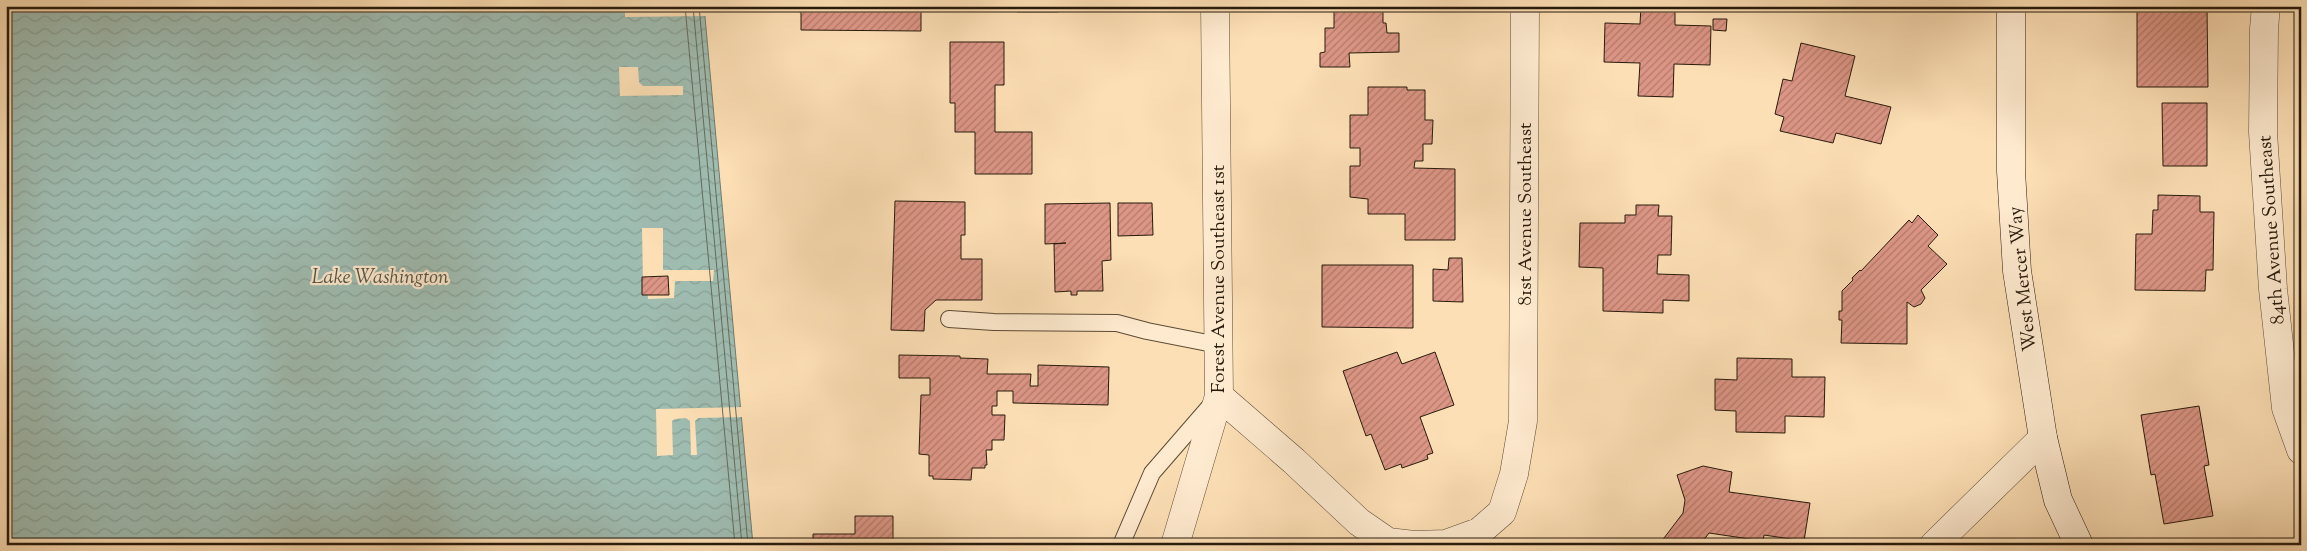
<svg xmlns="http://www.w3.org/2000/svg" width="2307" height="551" font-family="'Sorts Mill Goudy',serif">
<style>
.water{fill:url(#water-waves);stroke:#6f7b6f}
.pier{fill:#fddfb5}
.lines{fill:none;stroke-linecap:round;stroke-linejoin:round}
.shore{stroke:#636b5e;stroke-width:1}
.building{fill:url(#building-hatch);stroke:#271a0c}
.lane-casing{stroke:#5c4b36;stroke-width:18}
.street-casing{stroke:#5c4b36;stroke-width:29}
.secondary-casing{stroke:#271a0c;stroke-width:29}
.lane{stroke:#feeacf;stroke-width:16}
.street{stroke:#feeacf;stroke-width:28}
.secondary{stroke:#feeacf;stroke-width:28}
.labels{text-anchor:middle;stroke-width:4.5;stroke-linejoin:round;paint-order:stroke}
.street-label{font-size:19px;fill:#271a0c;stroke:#feeacf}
.water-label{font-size:20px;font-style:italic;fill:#515346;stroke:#feeacf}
</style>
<defs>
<pattern id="water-waves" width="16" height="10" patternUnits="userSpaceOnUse" patternTransform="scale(1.25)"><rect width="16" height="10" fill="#9fbcb1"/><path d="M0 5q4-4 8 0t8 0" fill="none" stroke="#89a197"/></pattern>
<pattern id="building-hatch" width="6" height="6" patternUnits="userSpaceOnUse" patternTransform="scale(1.25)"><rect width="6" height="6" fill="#dd9686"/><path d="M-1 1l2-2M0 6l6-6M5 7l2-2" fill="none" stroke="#b37a6c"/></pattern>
</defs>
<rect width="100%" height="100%" fill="#fddfb5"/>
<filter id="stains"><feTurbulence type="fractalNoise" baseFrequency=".004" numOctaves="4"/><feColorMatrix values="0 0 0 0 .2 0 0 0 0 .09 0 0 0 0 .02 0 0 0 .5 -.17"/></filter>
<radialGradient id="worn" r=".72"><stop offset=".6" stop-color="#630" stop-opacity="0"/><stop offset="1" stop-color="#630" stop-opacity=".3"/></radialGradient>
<path class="water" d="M 6,6 L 704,6 L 753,545 L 6,545 Z"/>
<path class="pier" d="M 625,6 L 706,6 L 707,16 L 625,17 Z
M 619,67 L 638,67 L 639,82 L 643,86 L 683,86 L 683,95 L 620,96 Z
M 642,228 L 663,228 L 663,270 L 714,270 L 713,281 L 675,281 L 674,298 L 648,299 L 647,282 L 643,281 Z
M 743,407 L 744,417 L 698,418 L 695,421 L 697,455 L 691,455 L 690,421 L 686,418 L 675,419 L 672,421 L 673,455 L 657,456 L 656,409 Z"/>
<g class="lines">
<path class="shore" d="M 685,6 L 735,545
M 693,6 L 742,545
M 699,6 L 748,545"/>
</g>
<path class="building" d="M 797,6 L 928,6 L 928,7 L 921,11 L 921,31 L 801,30 L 801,13 L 797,10 Z
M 1017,6 L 1058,6 L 1058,12 L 1017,12 Z
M 1334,6 L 1383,6 L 1383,23 L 1386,23 L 1387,33 L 1399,33 L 1399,52 L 1349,53 L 1350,67 L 1320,67 L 1320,53 L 1325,52 L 1325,28 L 1334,28 Z
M 1641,6 L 1675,6 L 1675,25 L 1711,26 L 1710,65 L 1674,64 L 1673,97 L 1638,96 L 1640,63 L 1604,62 L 1605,23 L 1640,24 Z
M 2207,6 L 2208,87 L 2137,87 L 2137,7 Z
M 1713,19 L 1727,19 L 1726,31 L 1713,30 Z
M 950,42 L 1004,42 L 1004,85 L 995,85 L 995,132 L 1032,132 L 1032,174 L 975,174 L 975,132 L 955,132 L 955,103 L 950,103 Z
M 1801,43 L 1855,56 L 1845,96 L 1891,107 L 1881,144 L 1836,133 L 1833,143 L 1780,131 L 1784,117 L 1775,114 L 1783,79 L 1792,81 Z
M 1368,87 L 1407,87 L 1407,90 L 1425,90 L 1425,120 L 1433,120 L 1432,144 L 1423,144 L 1423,161 L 1415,161 L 1414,168 L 1455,169 L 1455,240 L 1405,240 L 1405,214 L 1368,214 L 1368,199 L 1350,197 L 1350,166 L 1360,166 L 1360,148 L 1350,148 L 1350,115 L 1368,115 Z
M 2162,103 L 2207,103 L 2207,166 L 2163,166 Z
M 2158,195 L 2200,196 L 2200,212 L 2214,212 L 2213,270 L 2206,270 L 2205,291 L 2135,290 L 2136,234 L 2152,234 L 2153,210 L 2158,210 Z
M 895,201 L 965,202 L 965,235 L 961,235 L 961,259 L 982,259 L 982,300 L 936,300 L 925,310 L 924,331 L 891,330 Z
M 1110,203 L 1111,260 L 1102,261 L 1103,291 L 1077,291 L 1077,295 L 1071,295 L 1071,291 L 1055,292 L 1054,244 L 1066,243 L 1045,244 L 1045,204 Z
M 1118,203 L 1152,203 L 1153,235 L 1118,236 Z
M 1636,205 L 1659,205 L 1658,216 L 1672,216 L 1671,255 L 1658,255 L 1657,274 L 1689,275 L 1689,301 L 1663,300 L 1663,313 L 1603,311 L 1603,268 L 1579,267 L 1580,223 L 1625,223 L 1625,215 L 1636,215 Z
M 1918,215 L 1938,235 L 1928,246 L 1947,264 L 1921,290 L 1925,298 L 1921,304 L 1914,307 L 1907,302 L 1907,344 L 1841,343 L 1842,320 L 1839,320 L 1839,311 L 1842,311 L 1842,291 L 1853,280 L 1852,278 L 1860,270 L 1861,271 L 1909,220 L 1912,223 Z
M 1449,258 L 1462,258 L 1463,302 L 1433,301 L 1433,269 L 1448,270 Z
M 1322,265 L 1413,265 L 1413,328 L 1322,327 Z
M 668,276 L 669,295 L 642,295 L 642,277 Z
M 1397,352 L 1402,364 L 1435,352 L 1454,405 L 1420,417 L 1433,453 L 1427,455 L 1428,459 L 1402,468 L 1401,464 L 1385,470 L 1371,434 L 1366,436 L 1343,371 Z
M 899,355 L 960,356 L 960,358 L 988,359 L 987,374 L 1031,374 L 1030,386 L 1038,386 L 1038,365 L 1109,367 L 1108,405 L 1013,403 L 1013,391 L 997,391 L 997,406 L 992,406 L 992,415 L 1005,415 L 1004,440 L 992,440 L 992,450 L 986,450 L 987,465 L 985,465 L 985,468 L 972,468 L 971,480 L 933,479 L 933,476 L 929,476 L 929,455 L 919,454 L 921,395 L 930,395 L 930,378 L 899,378 Z
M 1737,358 L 1792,359 L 1792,377 L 1825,377 L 1824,417 L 1785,416 L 1785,433 L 1736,432 L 1736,411 L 1715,410 L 1715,379 L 1737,380 Z
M 2199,406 L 2209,465 L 2204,466 L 2213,516 L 2164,524 L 2155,474 L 2151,475 L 2141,415 Z
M 1703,466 L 1732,472 L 1729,492 L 1810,503 L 1804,541 L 1764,535 L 1763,541 L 1709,533 L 1700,545 L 1665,545 L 1661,542 L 1683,513 L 1685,500 L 1677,475 Z
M 855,516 L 893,516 L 893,545 L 813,545 L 813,534 L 855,534 Z
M 627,543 L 682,544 L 682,545 L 627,545 Z"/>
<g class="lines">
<g class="lane-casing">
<path id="lane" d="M 949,319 L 994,322 L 1117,323 L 1147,331 L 1218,345
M 1121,545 L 1152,473 L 1211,405"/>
</g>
<g class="street-casing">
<path id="street" d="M 2266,6 L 2264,29 L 2263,132 L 2273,289 L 2286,408 L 2301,450
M 1219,396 L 1294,461 L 1359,522 L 1388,542 L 1414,545 L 1446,544 L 1479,532 L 1502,512 L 1514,474 L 1523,421 L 1525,6
M 1175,545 L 1219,396 L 1215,6
M 1934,545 L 2043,438"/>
</g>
<g class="secondary-casing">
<path id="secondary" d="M 2011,6 L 2011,171 L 2017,271 L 2043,438 L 2058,500 L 2079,545"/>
</g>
<use href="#lane" class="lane"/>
<use href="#street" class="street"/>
<use href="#secondary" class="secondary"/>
</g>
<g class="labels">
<g class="street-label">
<text transform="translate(1524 214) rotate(-90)" y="7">81st Avenue Southeast</text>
<text transform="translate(2270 230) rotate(-94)" y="7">84th Avenue Southeast</text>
<text transform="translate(1217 279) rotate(-90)" y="7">Forest Avenue Southeast 1st</text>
<text transform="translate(2021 279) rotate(-96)" y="7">West Mercer Way</text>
</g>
<g class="water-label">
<text x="380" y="283">Lake Washington</text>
</g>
</g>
<rect width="2307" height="551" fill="none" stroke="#fddfb5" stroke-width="25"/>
<rect x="8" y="8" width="2292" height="536" fill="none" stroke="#271a0c" stroke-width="2.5"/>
<rect x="12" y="12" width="2282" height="526" fill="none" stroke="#271a0c"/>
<rect width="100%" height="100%" filter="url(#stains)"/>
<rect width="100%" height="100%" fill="url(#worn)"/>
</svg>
